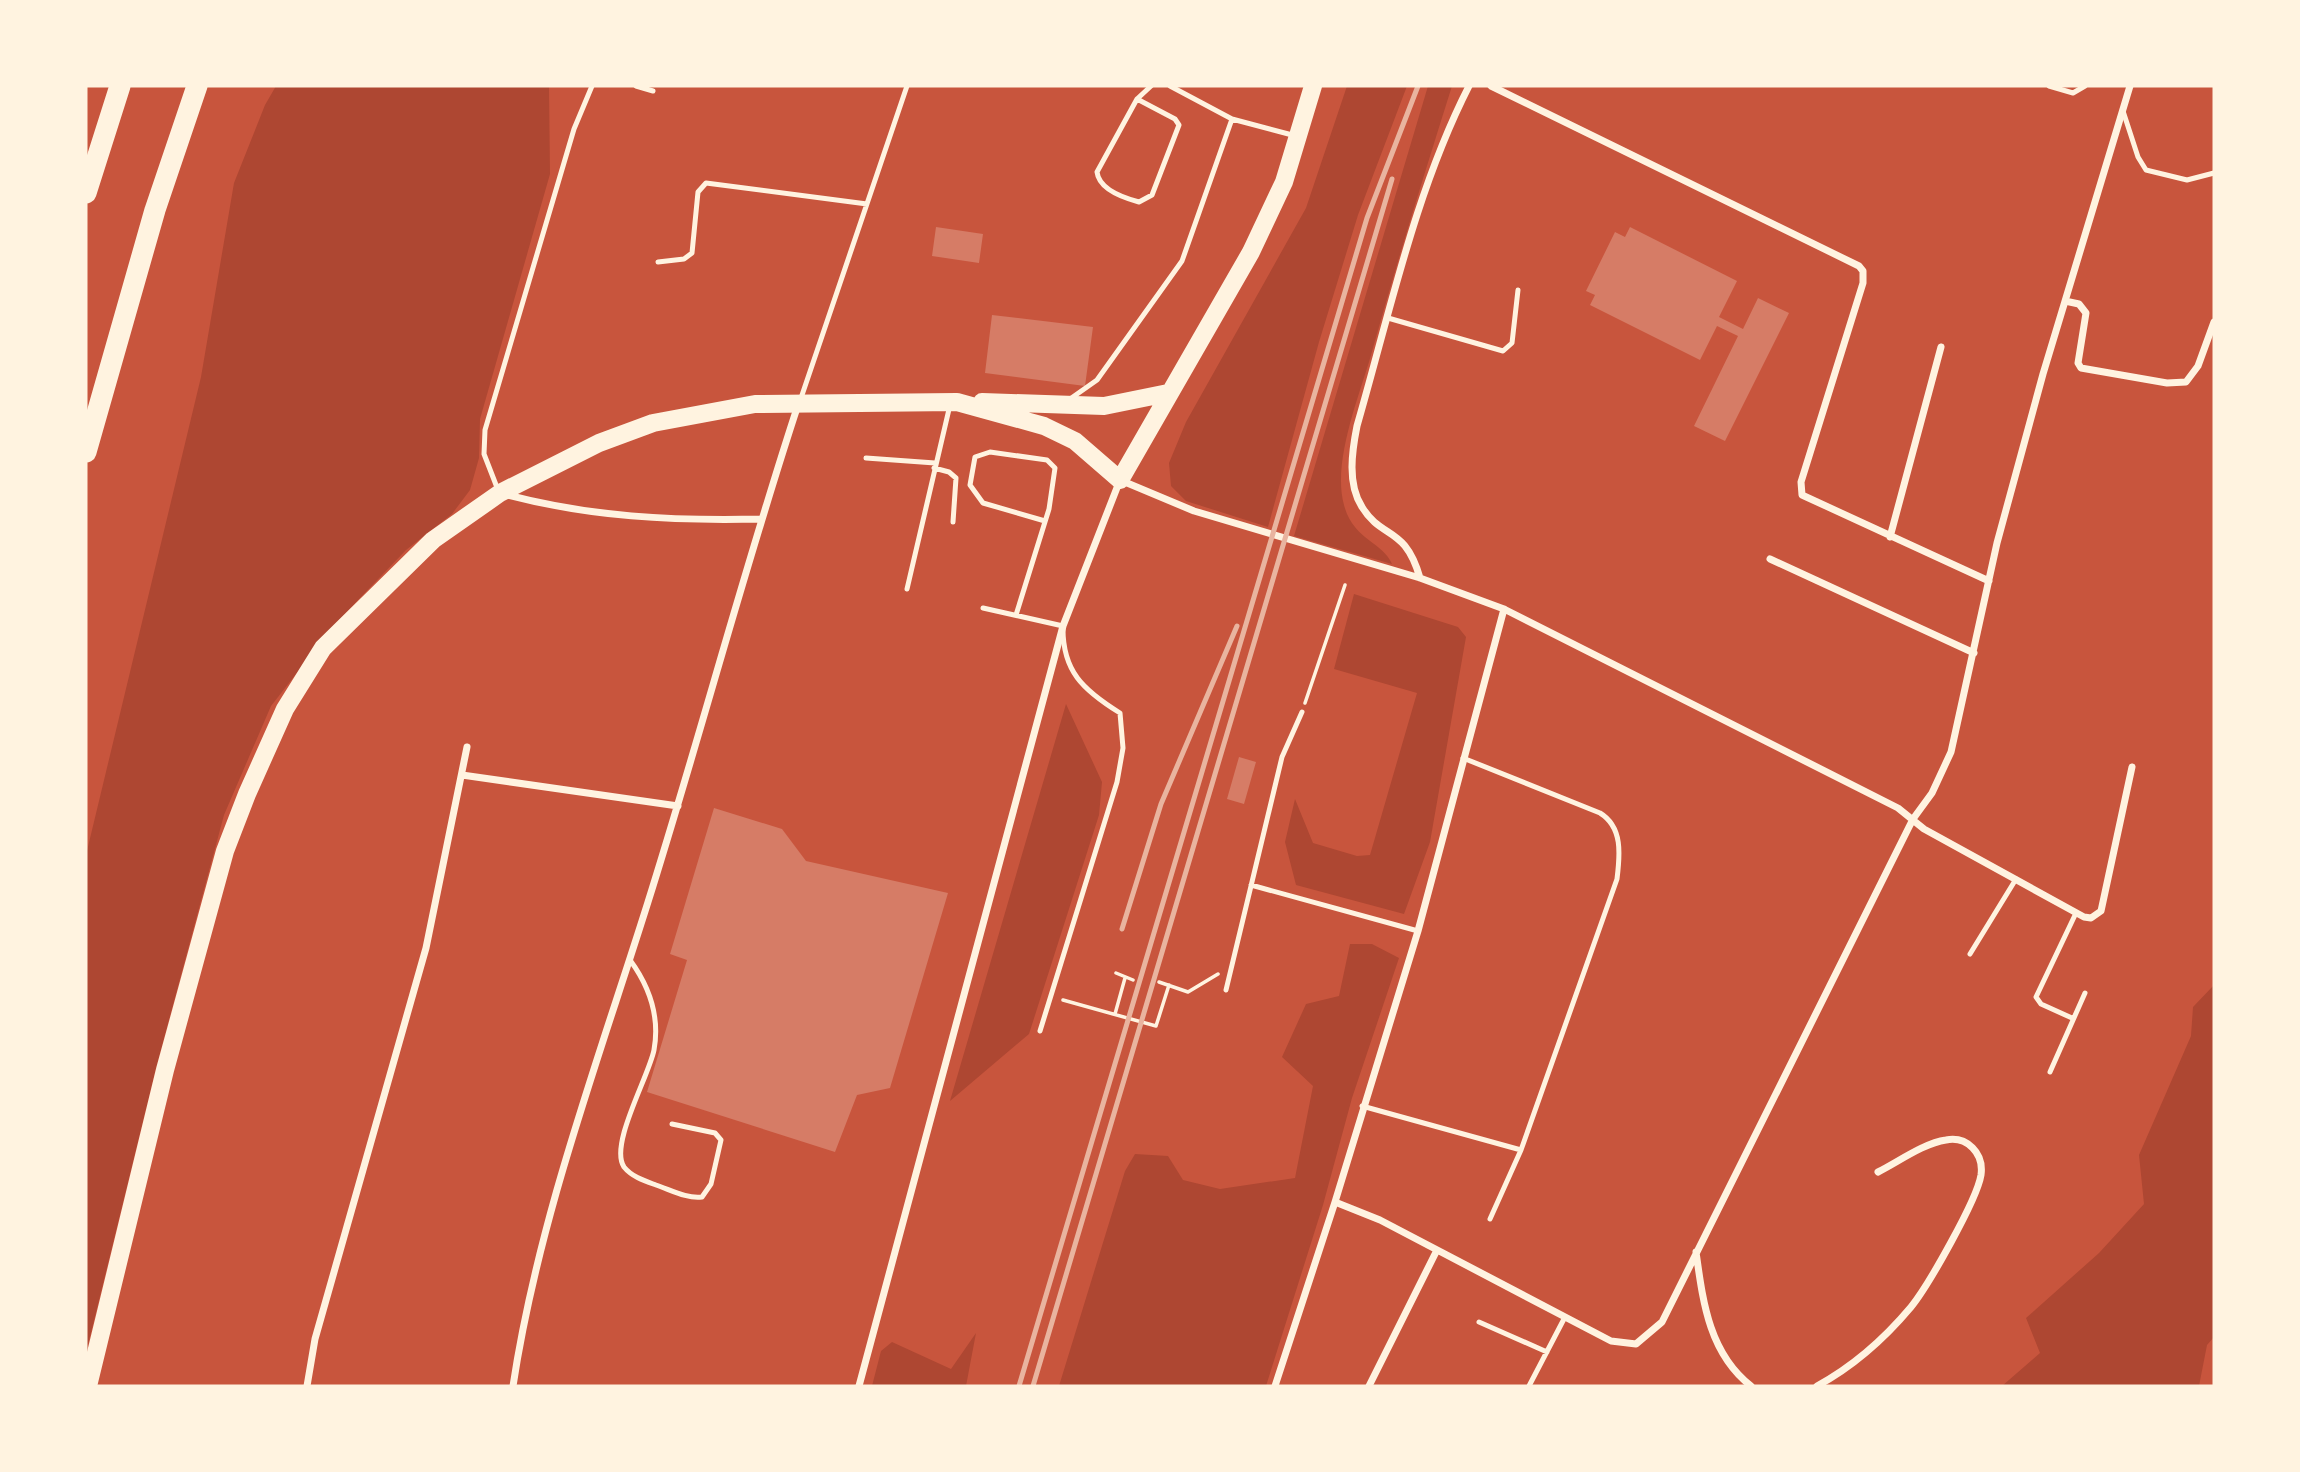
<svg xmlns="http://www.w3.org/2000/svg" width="2300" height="1472" font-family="'Source Serif 4',serif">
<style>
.green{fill:#ae4732}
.building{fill:#d67c66}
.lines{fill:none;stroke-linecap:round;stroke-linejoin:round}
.path{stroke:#fff3e0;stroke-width:3.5}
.service{stroke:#fff3e0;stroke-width:5}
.minor{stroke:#fff3e0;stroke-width:7}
.primary{stroke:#fff3e0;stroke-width:18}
.motorway{stroke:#fff3e0;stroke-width:21}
.rail{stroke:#e9b49f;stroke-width:5}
</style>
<rect width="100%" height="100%" fill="#c8553d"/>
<path class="green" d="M 276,86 L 549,86 L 550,174 L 480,419 L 479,458 L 470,490 L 452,514 L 406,550 L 335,624 L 271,706 L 224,815 L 156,1068 L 86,1353 L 86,855 L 201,377 L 234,183 L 265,105 Z
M 1347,86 L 1407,86 L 1358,215 L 1319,342 L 1268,527 L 1186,501 L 1171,486 L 1169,463 L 1186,422 L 1306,208 Z
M 1428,86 L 1452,86 C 1424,175 1396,265 1371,355 C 1359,397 1332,462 1344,505 C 1353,540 1383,542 1392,564 L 1294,536 Z
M 1354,594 L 1458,627 L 1466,637 L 1430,842 L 1404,914 L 1296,885 L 1285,842 L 1295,799 L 1313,843 L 1357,856 L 1370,855 L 1417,693 L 1334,669 Z
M 1066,704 L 1102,782 L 1099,815 L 1029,1034 L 950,1101 Z
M 1350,944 L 1372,944 L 1399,958 L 1352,1098 L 1323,1205 L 1266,1386 L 1059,1386 L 1125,1171 L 1135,1154 L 1168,1156 L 1183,1180 L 1220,1189 L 1295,1178 L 1313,1086 L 1282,1057 L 1306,1004 L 1339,996 Z
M 2214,985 L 2214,1337 L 2207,1345 L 2199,1386 L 2002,1386 L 2040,1353 L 2026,1318 L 2099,1253 L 2144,1204 L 2139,1155 L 2191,1036 L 2193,1007 Z
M 976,1333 L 966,1386 L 872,1386 L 881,1351 L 892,1342 L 951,1369 Z"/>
<path class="building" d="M 936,227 L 983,234 L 979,263 L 932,256 Z
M 1630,227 L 1737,281 L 1719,317 L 1743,329 L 1758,298 L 1789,313 L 1725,441 L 1694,426 L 1738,336 L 1717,326 L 1700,360 L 1590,305 L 1595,295 L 1586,291 L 1615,232 L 1625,237 Z
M 992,315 L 1093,327 L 1085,386 L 985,373 Z
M 1239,757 L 1256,762 L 1244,804 L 1227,799 Z
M 714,808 L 782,829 L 806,861 L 948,893 L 890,1088 L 857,1095 L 835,1152 L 647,1092 L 687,960 L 670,954 Z"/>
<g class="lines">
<path class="path" d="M 1305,703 L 1345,585
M 1116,973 L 1133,980
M 1159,982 L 1188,992 L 1218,974
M 1063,1000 L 1156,1026 L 1169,985
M 1115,1014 L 1125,978"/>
<path class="service" d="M 636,86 L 653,91
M 1170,86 L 1232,119 L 1296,136
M 2049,86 L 2073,93 L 2085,86
M 1137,99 L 1175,119 L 1179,125 L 1152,195 L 1139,202 C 1124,198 1099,189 1097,172 L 1137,99 L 1151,86
M 2123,111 L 2138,157 L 2146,170 L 2187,180 L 2214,173
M 658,262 L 684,259 L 692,253 L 698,192 L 706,183 L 867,204
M 1388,318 L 1503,351 L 1512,343 L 1518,290
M 1070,399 L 1097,380 L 1182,261 L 1232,119
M 800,401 L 907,86
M 866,458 L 935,463
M 934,468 L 949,472 L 956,478 L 953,522
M 498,490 L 484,454 L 485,430 L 574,129 L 592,86
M 907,589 L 950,405
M 983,608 L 1063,626 C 1062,671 1083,690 1120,713 L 1123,748 L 1117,782 L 1040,1031
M 1016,615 L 1049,509 L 1055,468 L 1047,460 L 990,452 L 975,457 L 970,485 L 983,503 L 1045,521
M 1463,758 L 1600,813 C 1623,827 1620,855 1617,879 L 1521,1150 L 1490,1219
M 1251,885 L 1418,931
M 1970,954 L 2016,879
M 630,960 C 649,986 660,1017 654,1050 C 649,1076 609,1145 624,1167 C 632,1177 645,1181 656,1185 C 671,1190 687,1199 702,1197 L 711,1184 L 721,1140 L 715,1133 L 672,1124
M 1226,990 L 1282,757 L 1302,712
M 2072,1018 L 2041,1004 L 2036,997 L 2076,913
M 2050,1072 L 2085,993
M 1362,1106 L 1521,1150
M 1479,1322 L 1547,1352
M 1529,1386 L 1565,1317"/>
<path class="minor" d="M 1491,86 L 1859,266 L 1863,271 L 1863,283 L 1801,482 L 1802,495 L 1989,581
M 2065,301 L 2079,304 L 2086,313 L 2078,363 L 2081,368 L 2167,383 L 2186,382 L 2198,366 L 2214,322
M 504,494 C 590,517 672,521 761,519
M 1890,537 L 1941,347
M 1770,559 L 1974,653
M 1420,578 C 1405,525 1382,540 1362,507 C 1347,484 1352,451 1357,426 C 1390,312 1415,192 1469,86
M 462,775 L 678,806
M 1335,1202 L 1380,1220 L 1611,1341 L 1636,1344 L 1662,1322 L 1913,819 L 1932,793 L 1951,752 L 1997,543 L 2043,374 L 2130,86
M 1696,1252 C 1703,1302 1709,1353 1751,1386
M 307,1386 L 315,1339 L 426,948 L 467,747
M 513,1386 C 538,1221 598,1061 648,902 C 700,737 744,569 798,405
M 859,1386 L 1063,626 L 1120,480 L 1194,511 L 1420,578 L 1504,609 L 1898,808 L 1924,829 L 2084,917 L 2091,918 L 2101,911 L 2132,767
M 1275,1386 L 1335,1202 L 1418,931 L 1504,609
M 1369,1386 L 1437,1250
M 1817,1386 C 1852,1367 1885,1338 1911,1307 C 1928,1286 1977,1200 1981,1175 C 1984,1153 1967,1136 1946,1140 C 1924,1143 1898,1162 1878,1172"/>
<path class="primary" d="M 982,402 L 1104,406 L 1168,393
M 88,1386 L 165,1070 L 225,851 L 247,794 L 285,709 L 323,648 L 433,540 L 500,493 L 599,443 L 653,423 L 755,404 L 957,402 L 1044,426 L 1075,441 L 1120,480 L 1251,252 L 1284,182 L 1313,86"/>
<path class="motorway" d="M 86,193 L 120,86
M 86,452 L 155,210 L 197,86"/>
<path class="rail" d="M 1122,929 L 1161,804 L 1237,626
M 1019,1386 L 1367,218 L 1418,86
M 1033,1386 L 1392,179"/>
</g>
<rect width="2300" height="1472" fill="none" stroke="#fff3e0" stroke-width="175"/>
</svg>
